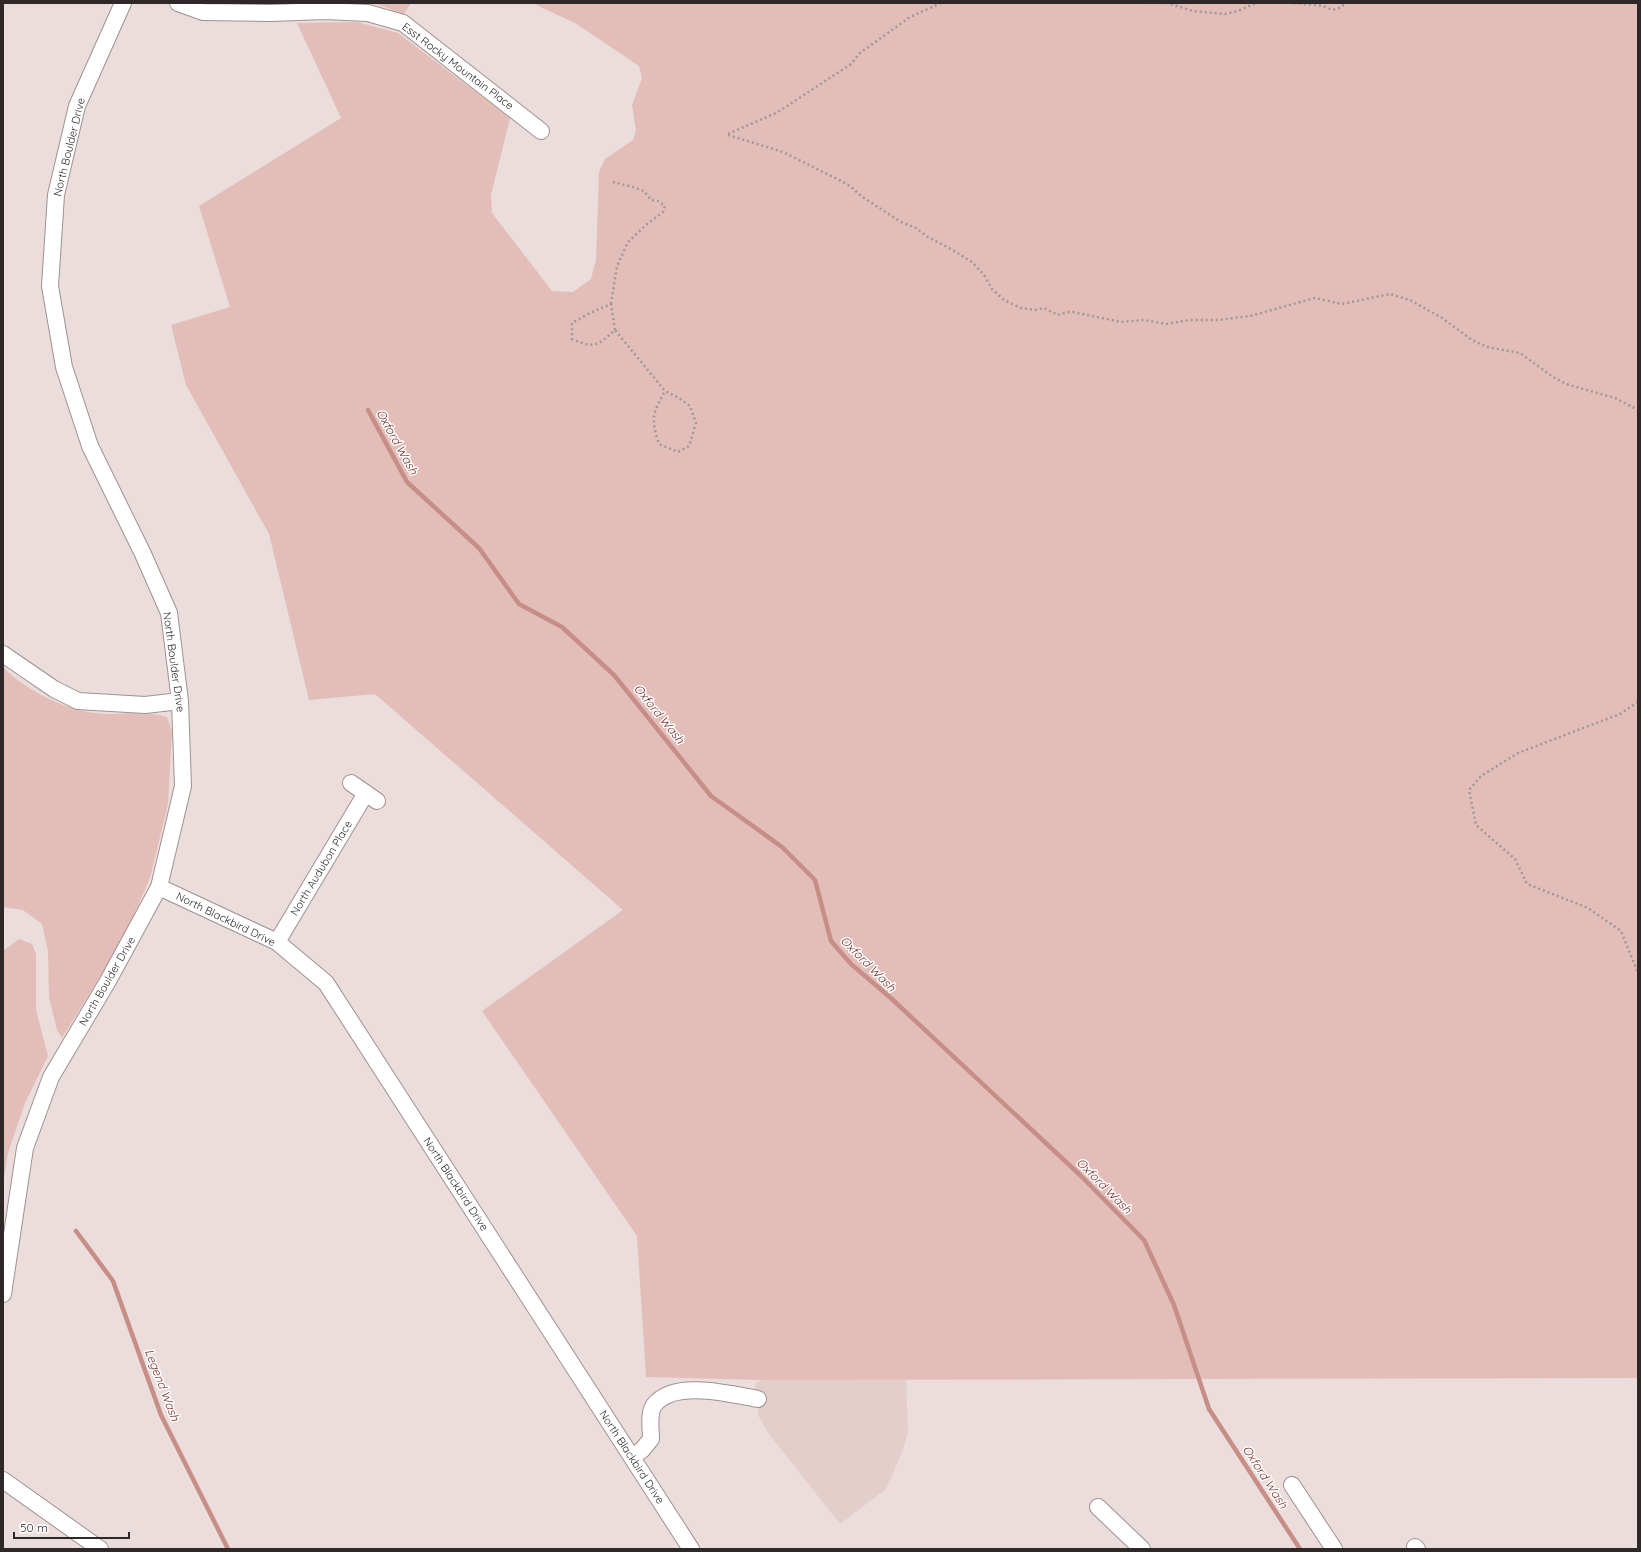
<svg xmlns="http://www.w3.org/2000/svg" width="1641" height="1552" font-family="Quicksand,sans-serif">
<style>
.built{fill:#e4cecb}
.green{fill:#e3beb9}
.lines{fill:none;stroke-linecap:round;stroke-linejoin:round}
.stream{stroke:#c68e87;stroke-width:4.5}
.minor-casing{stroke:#9e9290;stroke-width:18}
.path{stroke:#a19795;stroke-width:2.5;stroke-dasharray:2 3;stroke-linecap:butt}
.minor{stroke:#fff;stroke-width:16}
.labels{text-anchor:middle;stroke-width:3;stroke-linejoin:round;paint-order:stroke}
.street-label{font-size:11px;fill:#2e2928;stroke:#fff}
.water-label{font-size:12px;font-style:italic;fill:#752f2a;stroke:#fff}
</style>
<rect width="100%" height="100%" fill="#eadddb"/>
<path class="built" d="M 761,1380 L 906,1380 L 908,1432 L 903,1450 L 886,1489 L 840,1524 L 769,1434 L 758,1415 L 758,1399 L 755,1384 Z"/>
<path class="green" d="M 367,3 L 411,3 L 404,14 L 379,5 Z
M 532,3 L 1638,3 L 1638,1378 L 761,1380 L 646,1377 L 637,1236 L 482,1011 L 623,910 L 375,694 L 309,700 L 269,534 L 186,385 L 171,325 L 230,307 L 199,206 L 341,118 L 297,23 L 357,22 L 398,33 L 510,118 L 491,195 L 492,213 L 552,291 L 573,292 L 591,279 L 596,259 L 599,172 L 605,159 L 633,140 L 636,131 L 632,105 L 642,78 L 639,66 L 575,23 Z
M 3,667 C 27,692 71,713 106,714 C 126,714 148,711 167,717 L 172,731 L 168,804 L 150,878 L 124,938 L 62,1038 L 57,1030 L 49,998 L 48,951 L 42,924 L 23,910 L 3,907 Z
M 19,939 L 32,944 L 36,954 L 36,1010 L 48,1056 L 25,1103 L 8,1153 L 3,1185 L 3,951 Z"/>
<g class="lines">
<path class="stream" d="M 368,410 L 407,482 L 479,548 L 519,604 L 562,627 L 614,675 L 711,796 L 782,847 L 815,880 L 831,941 L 851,964 L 893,1000 L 1080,1175 L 1144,1240 L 1174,1305 L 1209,1409 L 1300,1549
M 76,1231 L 113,1281 L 161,1415 L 228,1549"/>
<g class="minor-casing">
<path id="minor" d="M 178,3 L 203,12 L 271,13 L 325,11 L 368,13 L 403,23 L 541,131
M 3,654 L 54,689 L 78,701 L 145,705 L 180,701
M 351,783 L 377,801
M 159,887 L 277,942 L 326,983 L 691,1549
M 277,942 L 366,793
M 3,1294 L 25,1148 L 51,1077 L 108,981 L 159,887 L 183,786 L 180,701 L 169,613 L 143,554 L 90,446 L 64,367 L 50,286 L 56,195 L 77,106 L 123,3
M 632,1457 L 642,1450 L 651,1439 C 651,1429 648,1414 654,1405 C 674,1379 731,1394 758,1399
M 3,1480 L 100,1549
M 1292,1485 L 1334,1549
M 1098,1507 L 1142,1549
M 1415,1547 L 1417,1549"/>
</g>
<path class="path" d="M 1141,3 L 1168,3 L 1193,11 L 1225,14 L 1238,11 L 1256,3
M 1294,3 C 1301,4 1309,4 1317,5 C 1331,7 1332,15 1346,3
M 728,134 L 778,112 L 851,64 L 860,53 L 910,17 L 941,3
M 728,135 L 783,152 L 843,182 L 850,186 L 861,196 L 901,222 L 916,228 L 928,237 L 951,249 L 972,262 L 984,275 L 992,289 L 1004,300 L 1021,308 L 1035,310 L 1044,308 L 1058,315 L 1067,312 L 1073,312 L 1121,322 L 1144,320 L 1166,324 L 1190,320 L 1219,320 L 1250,316 L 1315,298 L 1342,304 L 1390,294 L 1410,300 L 1442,318 L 1472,340 L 1487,347 L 1520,353 L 1553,377 L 1566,384 L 1615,398 L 1638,410
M 611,304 L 617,266 L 628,242 L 646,225 L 663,212 L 665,206 L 658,201 L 651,200 L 644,191 L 633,187 L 613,182
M 615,330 L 611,304 L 590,313 L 572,323 L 572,339 C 595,349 597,346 615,330 L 665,391 L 679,398 L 690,406 L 696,423 L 689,446 L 678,452 L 659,444 C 651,419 652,414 665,391
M 1638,702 L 1620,714 L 1518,753 L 1481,776 L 1469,790 L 1476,825 L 1515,859 L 1527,884 L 1588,908 L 1621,931 L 1638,973"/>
<use href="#minor" class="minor"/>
</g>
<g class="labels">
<g class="street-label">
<text transform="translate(458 66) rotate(37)" y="4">Esst Rocky Mountain Place</text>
<text transform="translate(69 147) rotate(-76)" y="4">North Boulder Drive</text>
<text transform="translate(174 662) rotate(82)" y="4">North Boulder Drive</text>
<text transform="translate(321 868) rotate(-59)" y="4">North Audubon Place</text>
<text transform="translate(226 919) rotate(26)" y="4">North Blackbird Drive</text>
<text transform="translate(107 981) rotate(-60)" y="4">North Boulder Drive</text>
<text transform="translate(456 1184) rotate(57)" y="4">North Blackbird Drive</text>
<text transform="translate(632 1457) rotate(57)" y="4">North Blackbird Drive</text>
</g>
<g class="water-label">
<text transform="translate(397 442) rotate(61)" y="4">Oxford Wash</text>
<text transform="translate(659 714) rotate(51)" y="4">Oxford Wash</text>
<text transform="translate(868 964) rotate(45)" y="4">Oxford Wash</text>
<text transform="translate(1104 1186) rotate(45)" y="4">Oxford Wash</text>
<text transform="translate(162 1385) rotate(69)" y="4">Legend Wash</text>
<text transform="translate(1265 1477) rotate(57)" y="4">Oxford Wash</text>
</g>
</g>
<rect width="1641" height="1552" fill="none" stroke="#2e2928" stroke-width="8"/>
<path d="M14 1532v6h115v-6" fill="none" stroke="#2e2928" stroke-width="2"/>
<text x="20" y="1532" font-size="12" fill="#2e2928" stroke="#ffffff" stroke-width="3" paint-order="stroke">50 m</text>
</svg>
